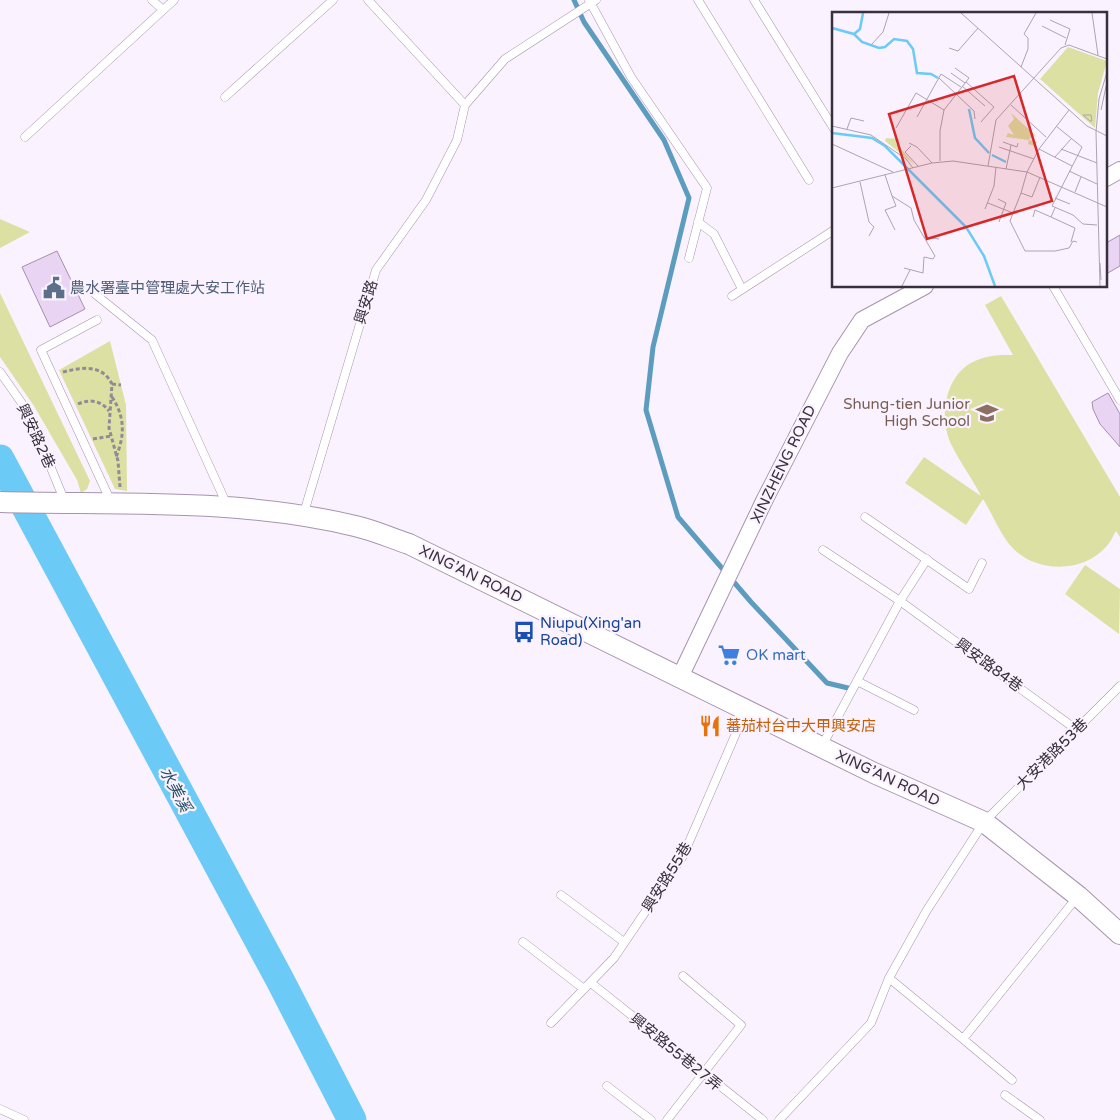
<svg xmlns="http://www.w3.org/2000/svg" width="1120" height="1120" font-family="'Varela Round','Noto Sans TC',sans-serif">
<style>
.green{fill:#dce0a2}
.lines{fill:none;stroke-linecap:round;stroke-linejoin:round}
.stream{stroke:#5c9cbf;stroke-width:5}
.river{stroke:#6ccaf7;stroke-width:29}
.building{fill:#e9d5f3;stroke:#a390ac}
.service-casing{stroke:#a693af;stroke-width:9}
.minor-casing{stroke:#a693af;stroke-width:18}
.tertiary-casing{stroke:#a693af;stroke-width:22}
.path{stroke:#928a95;stroke-width:3;stroke-dasharray:4 2.5;stroke-linecap:butt}
.service{stroke:#fff;stroke-width:8}
.minor{stroke:#fff;stroke-width:16}
.tertiary{stroke:#fff;stroke-width:20}
.labels{text-anchor:middle;stroke-width:4.5;stroke-linejoin:round;paint-order:stroke}
.service-label{font-size:15px;fill:#4e5e75;stroke:#faf2fe;text-anchor:start}
.street-label{font-size:15px;fill:#38303b;stroke:#faf2fe}
.education-label{font-size:15px;fill:#785e54;stroke:#faf2fe;text-anchor:end}
.transit-label{font-size:15px;fill:#164399;stroke:#faf2fe;text-anchor:start}
.shop-label{font-size:15px;fill:#366cbe;stroke:#faf2fe;text-anchor:start}
.food-label{font-size:15px;fill:#c56008;stroke:#faf2fe;text-anchor:start}
.water-label{font-size:16px;font-style:italic;fill:#264f62;stroke:#faf2fe}
.inset-river{fill:none;stroke:#6ccaf7;stroke-width:2.5}
.inset-road{fill:none;stroke:#aca4b0;stroke-width:1}
.view{fill:#d62828;fill-opacity:0.15;stroke:#d62828;stroke-width:2.5}
.inset-edge{fill:none;stroke:#38303b;stroke-width:2.5}
</style>
<rect width="100%" height="100%" fill="#faf2fe"/>
<path class="green" d="M 0,219 L 30,232 L 0,248 Z
M 0,293 L 90,481 L 87,489 L 81,493 L 77,480 L 34,406 L 0,357 Z
M 1001,296 L 1120,497 L 1120,537 L 1116,531 C 1113,536 1110,543 1106,547 C 1082,574 1033,573 1010,545 C 999,532 992,513 983,499 L 966,525 L 905,483 L 924,457 L 981,496 C 972,478 959,461 950,442 C 939,416 945,374 975,361 C 988,355 999,355 1013,355 L 985,305 Z
M 110,341 L 126,405 L 127,491 L 115,489 L 59,370 Z
M 1085,565 L 1120,589 L 1119,634 L 1065,594 Z"/>
<g class="lines">
<path class="stream" d="M 574,0 L 584,22 L 664,140 L 689,198 L 653,347 L 646,410 L 678,517 L 751,602 L 827,683 L 848,688"/>
<path class="river" d="M 0,459 L 280,980 L 352,1120"/>
</g>
<path class="building" d="M 1120,235 L 1120,266 L 1106,274 L 1106,243 Z
M 57,251 L 85,309 L 50,327 L 22,267 Z
M 1108,393 L 1120,414 L 1120,447 L 1100,424 L 1093,409 L 1092,402 Z"/>
<g class="lines">
<g class="service-casing">
<path id="service" d="M 152,0 L 163,10
M 368,0 L 465,105
M 589,0 L 631,77 L 707,188 L 689,258
M 698,0 L 809,180
M 754,0 L 834,129
M 225,97 L 333,0
M 25,137 L 174,0
M 698,222 L 714,234 L 742,289
M 1053,286 L 1120,400
M 95,294 L 152,340 L 227,505
M 732,296 L 834,230
M 97,320 L 41,350 L 111,502
M 0,372 L 28,412 L 65,502
M 303,516 L 376,270 L 426,200 L 457,140 L 465,105 L 505,59 L 596,0
M 865,517 L 969,589 L 982,563
M 823,550 L 900,601 L 1077,730
M 857,681 L 914,710
M 822,746 L 900,601 L 927,559
M 561,895 L 624,942
M 1078,896 L 963,1039 L 889,978 L 927,910 L 984,822 L 1120,686
M 523,942 L 584,989
M 591,983 L 763,1120
M 551,1023 L 614,958 L 683,856 L 746,710
M 963,1039 L 1012,1080
M 607,1086 L 651,1120
M 1005,1095 L 1040,1120
M 0,1109 L 24,1120
M 667,1120 L 741,1025 L 683,976
M 779,1120 L 871,1023 L 889,978"/>
</g>
<g class="minor-casing">
<path id="minor" d="M 1106,178 L 1120,170
M 680,677 L 765,499 L 840,353 L 862,320 L 925,286"/>
</g>
<g class="tertiary-casing">
<path id="tertiary" d="M 0,502 C 118,505 240,498 355,526 C 373,530 391,538 409,544 L 874,773 L 984,822 L 1078,896 L 1120,934"/>
</g>
<path class="path" d="M 63,372 C 82,367 102,364 112,384 L 109,428 L 118,461 L 120,487
M 112,384 L 121,385
M 112,397 C 125,417 125,435 116,457
M 78,404 C 89,399 101,400 109,411
M 93,439 L 111,436"/>
<use href="#service" class="service"/>
<use href="#minor" class="minor"/>
<use href="#tertiary" class="tertiary"/>
</g>
<defs>
<g id="civic-bare" transform="scale(1.725)"><path d="M-.6-6.5H3V-4.5H.6V-3L4-1V1h2V6H-6V1h2V-1L-.6-3ZM-1.2 2.5V6h2.4V2.5Z" fill="#5c6f8a" stroke="#faf2fe" stroke-width="2.5" paint-order="stroke"/></g>
<g id="school-bare" transform="scale(1.725)"><path d="M0-5L7-2L0 1L-7-2ZM-4 1L0 2.5L4 1V4Q0 6-4 4Z" fill="#8d6e63" stroke="#faf2fe" stroke-width="2.5" paint-order="stroke"/></g>
<g id="bus-bare" transform="scale(1.725)"><path d="M-5-6H5V4H4V6H2V4H-2V6H-4V4H-5ZM-3.5-4V0h7V-4ZM-3.5 1.2v1.5H-2V1.2ZM2 1.2v1.5H3.5V1.2Z" fill="#1a4fb4" stroke="#faf2fe" stroke-width="2.5" paint-order="stroke"/></g>
<g id="supermarket-bare" transform="scale(1.725)"><path d="M-6-5.5h2.5l.6 2H6L4.5 2H-2.5L-4.4-4H-6ZM-1.5 3.2a1.3 1.3 0 1 0 .1 0ZM3 3.2a1.3 1.3 0 1 0 .1 0Z" fill="#3f7fe0" stroke="#faf2fe" stroke-width="2.5" paint-order="stroke"/></g>
<g id="restaurant-bare" transform="scale(1.725)"><path d="M-5-6h1v4h1v-4h1v4h1v-4h1v5L-1.5 .5V6h-2V.5L-5-1ZM5-6V6H3V1.5H1.5Q1.5-4 5-6Z" fill="#e8710a" stroke="#faf2fe" stroke-width="2.5" paint-order="stroke"/></g>
</defs>
<g fill-rule="evenodd">
<use href="#civic-bare" x="54" y="288"/>
<use href="#school-bare" x="987" y="413"/>
<use href="#bus-bare" x="524" y="632"/>
<use href="#supermarket-bare" x="729" y="655"/>
<use href="#restaurant-bare" x="710" y="726"/>
</g>
<g class="labels">
<g class="service-label">
<text x="70" y="293">農水署臺中管理處大安工作站</text>
</g>
<g class="street-label">
<text transform="translate(366 302) rotate(-73)" y="5">興安路</text>
<text transform="translate(36 436) rotate(65)" y="5">興安路2巷</text>
<text transform="translate(783 464) rotate(-64)" y="5">XINZHENG ROAD</text>
<text transform="translate(471 574) rotate(26)" y="5">XING’AN ROAD</text>
<text transform="translate(989 665) rotate(36)" y="5">興安路84巷</text>
<text transform="translate(1052 754) rotate(-45)" y="5">大安港路53巷</text>
<text transform="translate(888 778) rotate(25)" y="5">XING’AN ROAD</text>
<text transform="translate(667 877) rotate(-58)" y="5">興安路55巷</text>
<text transform="translate(676 1052) rotate(39)" y="5">興安路55巷27弄</text>
</g>
<g class="education-label">
<text x="970" y="409">Shung-tien Junior<tspan x="970" dy="17">High School</tspan></text>
</g>
<g class="transit-label">
<text x="540" y="628">Niupu(Xing'an<tspan x="540" dy="17">Road)</tspan></text>
</g>
<g class="shop-label">
<text x="746" y="660">OK mart</text>
</g>
<g class="food-label">
<text x="726" y="731">蕃茄村台中大甲興安店</text>
</g>
<g class="water-label">
<text transform="translate(176 789) rotate(62)" y="6">水美溪</text>
</g>
</g>
<g transform="translate(832 12)">
<rect width="275" height="275" fill="#faf2fe"/>
<path d="M 236,35 L 275,49 L 266,81 L 263,116 L 208,67 ZM 179,101 L 205,125 L 200,123 L 197,128 L 205,130 L 203,134 L 196,132 L 197,128 L 174,125 L 176,121 L 182,123 L 176,114 L 182,107 ZM 54,126 L 68,127 L 64,131 L 83,153 L 53,129 Z" fill="#dce0a2"/>
<path class="inset-river" d="M 0,16 L 22,22 L 28,17 L 31,1M 22,22 L 30,30 L 47,36 L 53,35 L 62,27 L 75,29 L 81,37 L 85,61 L 99,62 L 106,66M 137,97 L 143,126 L 157,141M 0,121 L 40,126 L 53,134 L 134,215 L 152,244 L 163,274M 160,143 L 174,150"/>
<path class="inset-road" d="M 129,1 L 255,114 L 275,124M 260,1 L 266,43M 218,8 L 238,17 L 233,33M 210,14 L 234,26M 39,33 L 51,20 L 57,1M 117,36 L 126,39 L 146,16M 189,55 L 196,37 L 196,26 L 192,22 L 204,1M 119,61 L 133,71M 107,66 L 142,99 L 143,107M 134,70 L 162,95 L 149,110M 130,74 L 153,94M 179,93 L 214,125M 269,98 L 275,70M 251,103 L 259,103 L 260,109 L 258,109 ZM 85,105 L 109,62 L 129,75M 0,114 L 39,123 L 74,147 L 81,156M 224,114 L 250,135 L 220,194 L 241,203 L 251,212 L 265,213M 64,116 L 84,81 L 112,98M 15,117 L 19,106 L 32,109M 171,130 L 185,135 L 186,131M 77,131 L 85,135 L 100,151M 0,132 L 61,160M 79,134 L 73,140 L 86,154M 167,135 L 202,147M 207,137 L 240,154M 229,137 L 265,151M 223,145 L 239,127M 108,149 L 108,119 L 112,98 L 137,66 L 123,56M 156,154 L 164,108 L 229,36 L 237,33 L 275,47M 174,157 L 179,133M 237,159 L 265,172M 53,163 L 60,184 L 79,196 L 82,208 L 103,244 L 101,247 L 92,245 L 91,261 L 72,256M 208,165 L 200,185 L 189,181 L 195,160 L 207,137 L 237,98M 28,170 L 37,210 L 42,215 L 37,224M 0,176 L 100,151 L 121,149 L 195,160 L 275,195M 243,180 L 249,165M 189,181 L 178,209 L 193,239 L 223,239 L 237,236 L 241,229 L 245,230M 60,184 L 64,194 L 53,198 L 63,218M 223,186 L 238,192M 166,187 L 174,191 L 167,210M 156,191 L 181,201M 223,196 L 219,205 L 243,216 L 239,230M 153,197 L 162,174 L 164,155M 201,205 L 203,198 L 219,205M 92,225 L 107,227M 268,251 L 269,268M 70,274 L 78,258M 268,274 L 264,120 L 267,87 L 275,60"/>
<path class="view" d="M 182,64 L 220,189 L 95,227 L 57,102 Z"/>
<rect width="275" height="275" class="inset-edge"/>
</g>
</svg>
